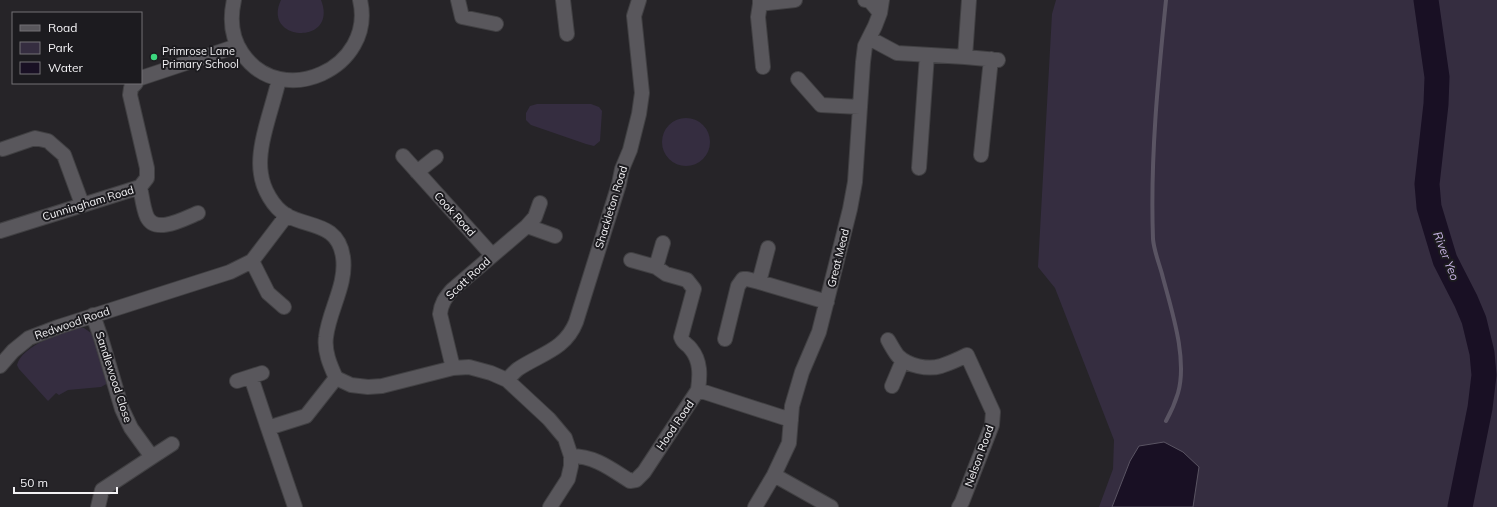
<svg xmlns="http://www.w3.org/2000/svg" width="1497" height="507" font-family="Mulish,sans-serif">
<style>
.green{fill:#352d40}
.water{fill:#191024;stroke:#5a5463}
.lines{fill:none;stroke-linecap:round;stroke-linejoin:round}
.stream{stroke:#5a5463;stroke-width:4}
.river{stroke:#191024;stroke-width:25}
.minor-casing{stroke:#414043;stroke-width:16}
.minor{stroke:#59575c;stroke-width:14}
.poi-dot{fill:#3cd77e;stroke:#1c1b1f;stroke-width:1.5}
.labels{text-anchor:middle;stroke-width:4;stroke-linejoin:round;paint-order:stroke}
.poi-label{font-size:11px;fill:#f3f2f5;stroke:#1c1b1f;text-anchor:start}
.street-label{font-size:11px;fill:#f3f2f5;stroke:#1c1b1f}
.water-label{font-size:12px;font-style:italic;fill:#c9b5e6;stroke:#1c1b1f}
</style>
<rect width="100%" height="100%" fill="#262428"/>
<path class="green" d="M 281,0 L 321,0 C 339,46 261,42 281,0 Z
M 1056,0 L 1497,0 L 1497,507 L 1099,507 L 1113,469 L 1114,440 L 1055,288 L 1038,267 L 1052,14 Z
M 537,104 L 591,104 L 599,107 L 602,111 L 600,141 L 594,146 L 586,144 L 531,125 L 526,120 L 526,113 L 530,106 Z
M662 142a24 24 0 1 1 48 0a24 24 0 1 1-48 0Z
M 78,328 L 84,328 L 91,333 L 110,382 L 101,387 L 68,390 L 59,395 L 56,393 L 48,401 L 19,369 L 17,365 C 22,346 61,332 78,328 Z"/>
<path class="water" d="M 1164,442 L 1183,452 L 1199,467 L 1193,507 L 1112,507 L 1130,461 L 1139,446 Z"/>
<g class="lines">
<path class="stream" d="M 1166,421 C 1171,412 1175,403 1178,393 C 1188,358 1171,309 1162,274 C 1159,263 1154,251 1153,239 C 1150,159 1158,79 1166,0"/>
<path class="river" d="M 1426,0 L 1437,77 L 1436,104 L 1427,184 L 1429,207 L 1445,260 L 1466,301 L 1474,320 L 1482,353 L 1484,375 L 1480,408 L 1460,507"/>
<g class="minor-casing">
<path id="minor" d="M 234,0 C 230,18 231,37 242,53 C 281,111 376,68 360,0
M 458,0 L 462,17 L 496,24
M 563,0 L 567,34
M 760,0 L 760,4 L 795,0
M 865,0 L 870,1 L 880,13
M 760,4 L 758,17 L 763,67
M 869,38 L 897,53 L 965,57 L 969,0
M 965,57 L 998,60
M 141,78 L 237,46
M 279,79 C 273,107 256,147 261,174 C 263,189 273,207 286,215 C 308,228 338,222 343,257 C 347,285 329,310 326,337 C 324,351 330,365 336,378 L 351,385 L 368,387 L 382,386 L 453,368 L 469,367 L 491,373 L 507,380 L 549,419 L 565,438 L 571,456 L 571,466 L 568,479 L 550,507
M 798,79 L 821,105 L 860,107
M 3,149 L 35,138 L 48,141 L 64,155 L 82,204
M 981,155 L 991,59
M 403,156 L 492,255
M 919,168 L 927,55
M 417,172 L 436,157
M 140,187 C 142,196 143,208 147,217 C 156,235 185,218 198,213
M 527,226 L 555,236
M 0,231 L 140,187 L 147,178 L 147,168 L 130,95 L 131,88 L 136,83
M 252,261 L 268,293 L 284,307
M 656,267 L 663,243
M 759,282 L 768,248
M 93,315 L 101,338 L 122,409 L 131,428 L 152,457 L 102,490 L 98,507
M 725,339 L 738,286 L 743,279 L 747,279 L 759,282 L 827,302
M 888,340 C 891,345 894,351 898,356 C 908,366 928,370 941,366 C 950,363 959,359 967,355 L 993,412 L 992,425 L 962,502 L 959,507
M 0,366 L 13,351 L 29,338 L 58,327 L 230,272 L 252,261 L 287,215
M 453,368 L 440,314 C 441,304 445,298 452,290 L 527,226 L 535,217 L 540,203
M 251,377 L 268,428
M 507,380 C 510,377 514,372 518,369 C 540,354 565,350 576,322 L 619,184 L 622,169 L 630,150 L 639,114 L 642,93 L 634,16 L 639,0
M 237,381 L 262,373
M 892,386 L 903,360
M 698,390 L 791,420
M 571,456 C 595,456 611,469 630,481 L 636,480 L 644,472 L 698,390 C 700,376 701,361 691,349 C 687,343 684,345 681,337 L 694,289 L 687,280 L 666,274 L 656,267 L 631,260
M 152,457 L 172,444
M 774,475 L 831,507
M 295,507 L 268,428 L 306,416 L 336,378
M 755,507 L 774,475 L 789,443 L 792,406 L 802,372 L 819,332 L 850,209 L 855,182 L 863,62 L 865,46 L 875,26 L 880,13 L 882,0"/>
</g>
<use href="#minor" class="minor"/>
</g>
<circle class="poi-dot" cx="154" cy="57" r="4"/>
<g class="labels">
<g class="poi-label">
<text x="162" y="55">Primrose Lane<tspan x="162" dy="13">Primary School</tspan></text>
</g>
<g class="street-label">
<text transform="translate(88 203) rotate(-17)" y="4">Cunningham Road</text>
<text transform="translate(611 207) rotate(-73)" y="4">Shackleton Road</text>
<text transform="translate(455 214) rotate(48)" y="4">Cook Road</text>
<text transform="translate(838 258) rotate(-76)" y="4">Great Mead</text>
<text transform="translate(468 278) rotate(-43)" y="4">Scott Road</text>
<text transform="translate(72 323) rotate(-19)" y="4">Redwood Road</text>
<text transform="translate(114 377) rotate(72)" y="4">Sandlewood Close</text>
<text transform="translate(675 425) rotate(-56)" y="4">Hood Road</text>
<text transform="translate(979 456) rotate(-70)" y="4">Nelson Road</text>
</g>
<g class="water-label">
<text transform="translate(1446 256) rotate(69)" y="4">River Yeo</text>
</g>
</g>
<rect x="12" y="12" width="130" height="72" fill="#1c1b1f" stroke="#727175"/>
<rect x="20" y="25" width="20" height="6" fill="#59575c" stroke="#727175"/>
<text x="48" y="32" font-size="12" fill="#f3f2f5">Road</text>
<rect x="20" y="42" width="20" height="12" fill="#352d40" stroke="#727175"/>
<text x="48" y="52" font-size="12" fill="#f3f2f5">Park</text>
<rect x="20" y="62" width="20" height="12" fill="#191024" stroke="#727175"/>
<text x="48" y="72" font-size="12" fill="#f3f2f5">Water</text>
<path d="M14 487v6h103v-6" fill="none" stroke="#f3f2f5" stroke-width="2"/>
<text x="20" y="487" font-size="12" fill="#f3f2f5" stroke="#1c1b1f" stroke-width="3" paint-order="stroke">50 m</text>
</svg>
